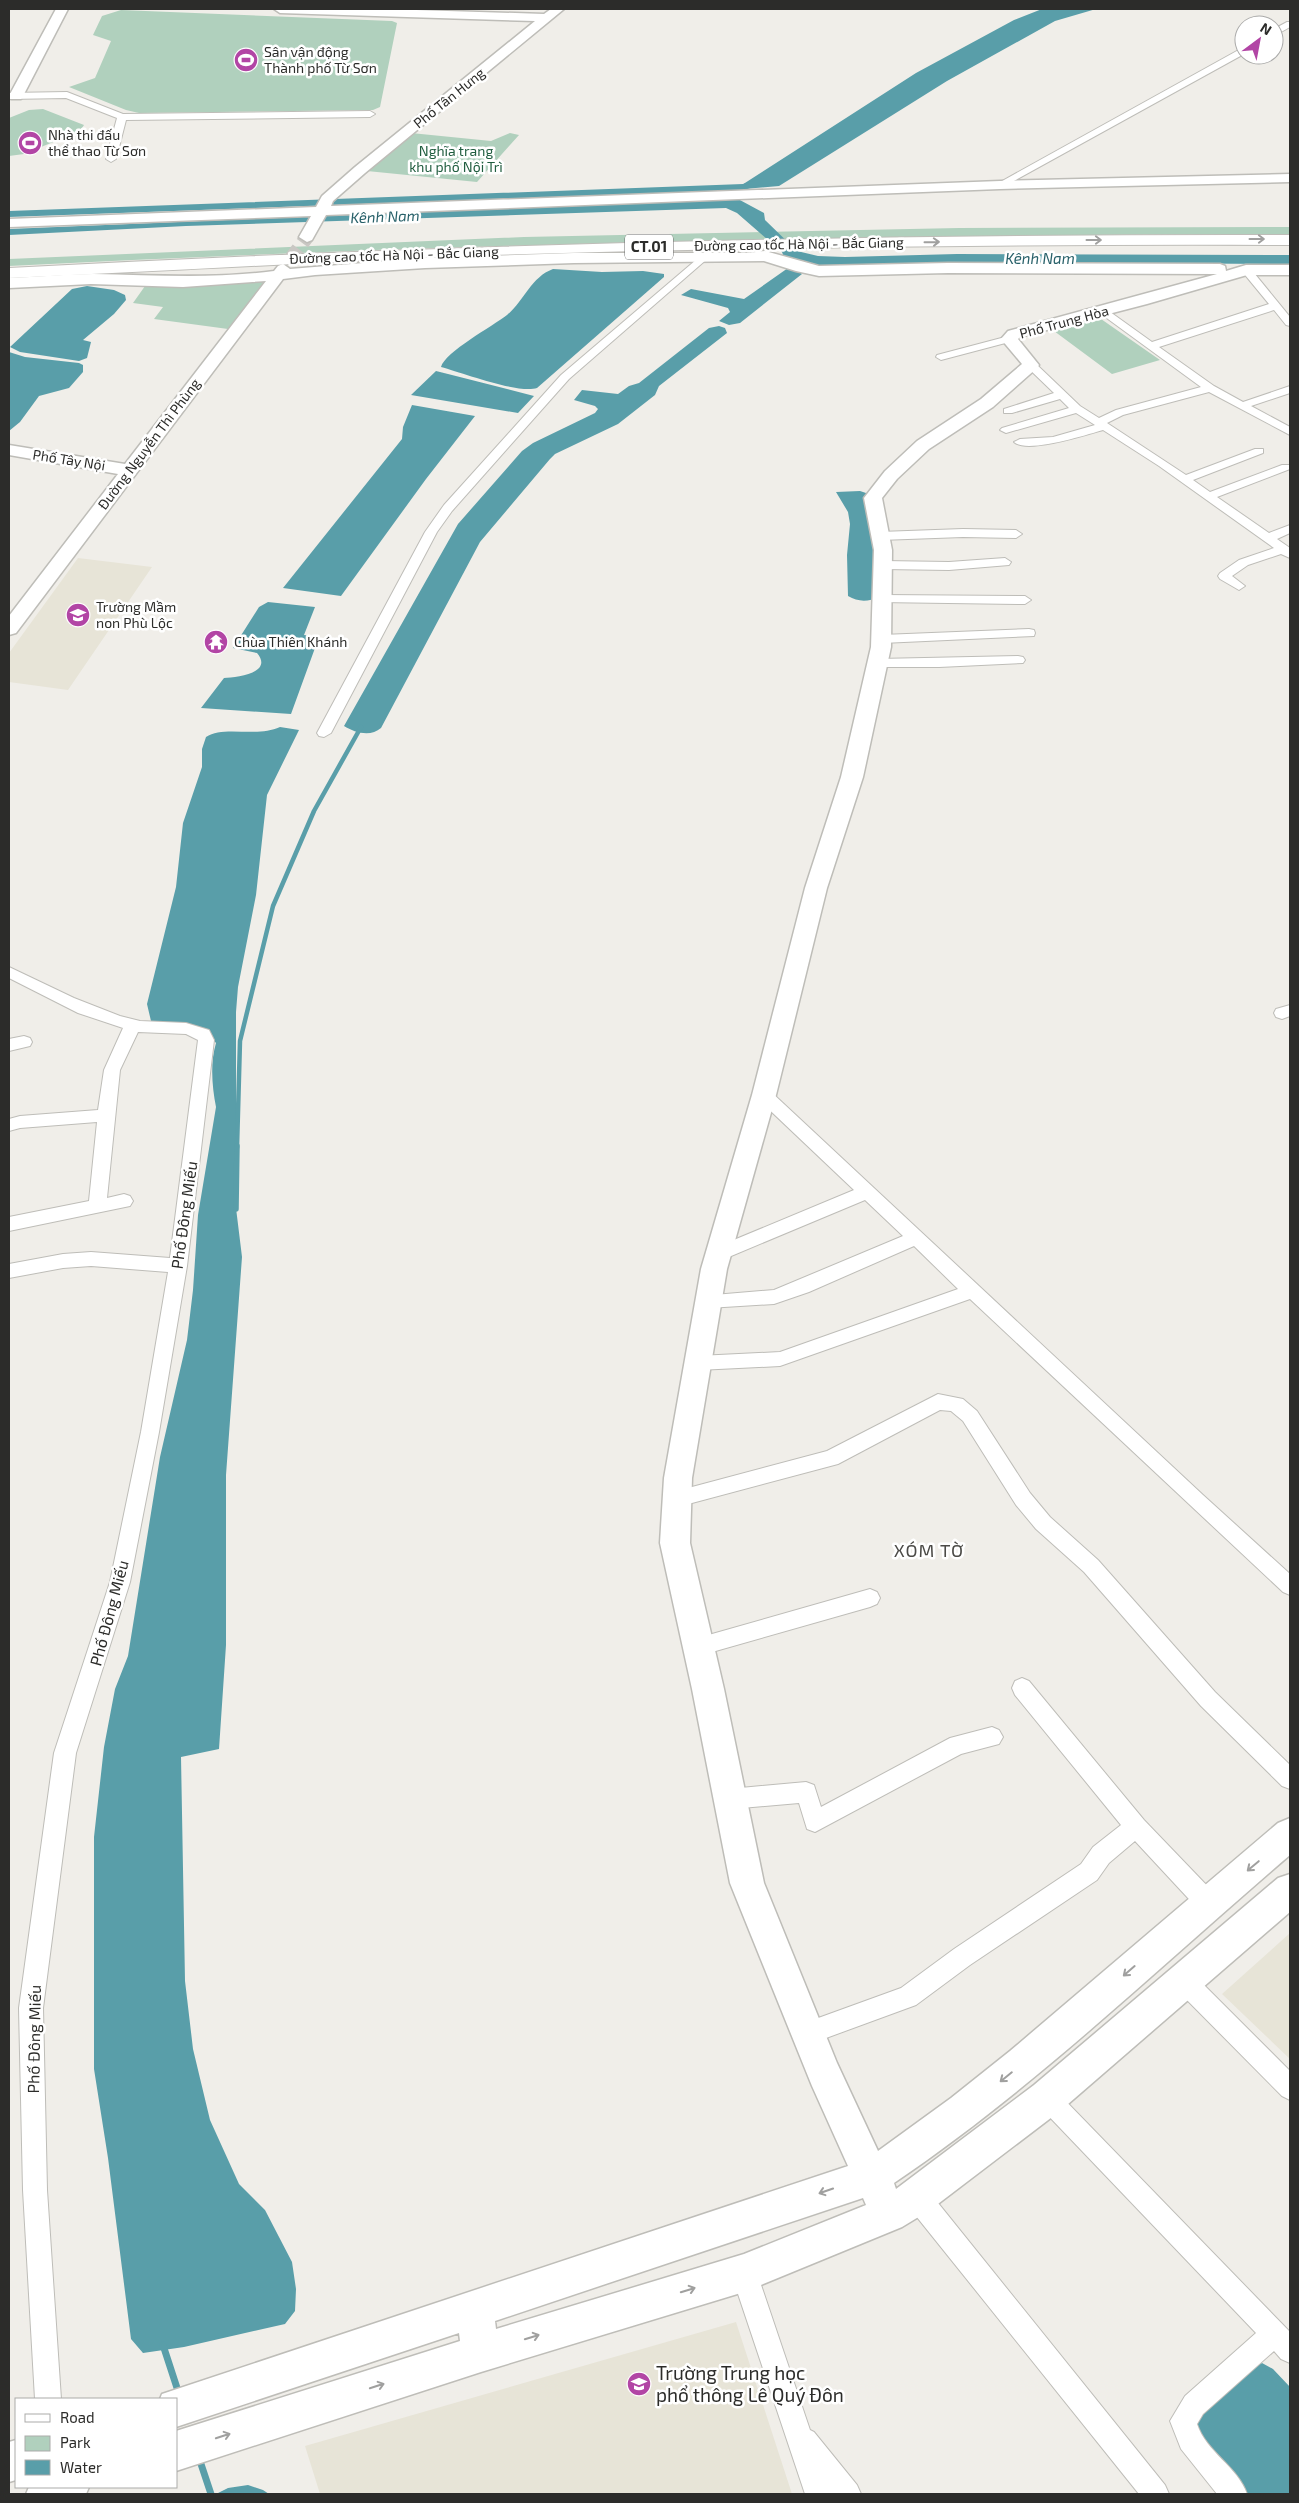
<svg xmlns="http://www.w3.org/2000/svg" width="1299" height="2503" font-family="'Exo 2',sans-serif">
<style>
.built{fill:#e7e4d7}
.green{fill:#b0d0bd}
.water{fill:#599ea9}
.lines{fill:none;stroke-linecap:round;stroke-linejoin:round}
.stream-far2{stroke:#599ea9;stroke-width:4.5}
.stream-far1{stroke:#599ea9;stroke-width:5.5}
.stream{stroke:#599ea9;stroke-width:7}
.canal{fill:#599ea9;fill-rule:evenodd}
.secondary-tunnel{stroke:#c9c7c3;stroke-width:14;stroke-dasharray:14 7;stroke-linecap:butt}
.street-casing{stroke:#bebdb8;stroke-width:2}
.secondary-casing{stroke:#bebdb8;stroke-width:3}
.highway-casing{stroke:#bebdb8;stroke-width:2}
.street{fill:#fff;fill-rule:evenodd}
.secondary{fill:#fff;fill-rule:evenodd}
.highway{fill:#fff;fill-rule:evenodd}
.oneway{stroke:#a0a09f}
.labels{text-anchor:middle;stroke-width:5;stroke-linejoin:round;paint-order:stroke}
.far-poi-label{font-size:14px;fill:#2c2c2a;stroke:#fff;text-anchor:start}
.far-street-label{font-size:14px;fill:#2c2c2a;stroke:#fff}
.far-park-label{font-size:14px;fill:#205d3f;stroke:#fff}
.far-water-label{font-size:15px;font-style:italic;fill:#276069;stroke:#fff}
.shield{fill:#fff;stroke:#6b6b6a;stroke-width:1}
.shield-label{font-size:15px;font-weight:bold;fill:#2c2c2a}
.street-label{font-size:16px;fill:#2c2c2a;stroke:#fff}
.neighbourhood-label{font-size:18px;letter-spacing:1px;fill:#4c4b47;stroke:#fff}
.near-poi-label{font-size:19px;fill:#2c2c2a;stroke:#fff;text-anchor:start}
</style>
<rect width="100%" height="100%" fill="#f0eee9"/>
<path class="built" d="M 78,558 L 152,567 L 68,690 L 9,682 L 9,653 Z
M 1290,1933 L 1290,2059 L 1222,1994 Z
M 736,2322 L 792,2494 L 320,2494 L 305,2446 Z"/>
<path class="green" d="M 121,10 L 392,21 L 397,23 L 380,107 L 373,110 L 139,113 L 126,110 L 69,87 L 95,78 L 111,41 L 93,35 L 102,16 Z
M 43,109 L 84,125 L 80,131 L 24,154 L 9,156 L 9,118 L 29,110 Z
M 411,133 L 491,141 L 510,133 L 519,135 L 477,182 L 367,171 Z
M 1290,227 L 1290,234 C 863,235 436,244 9,266 L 9,259 L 524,237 L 959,228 Z
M 272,272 L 228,329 L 154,319 L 163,307 L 133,303 L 150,279 Z
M 1101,319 L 1160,360 L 1112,374 L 1054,331 Z"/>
<path class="water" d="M 1042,9 L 1096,9 L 1055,21 L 947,81 L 779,186 L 734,190 L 916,73 L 1014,20 Z
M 738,199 L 764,213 L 765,220 L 797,251 L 818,256 L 845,257 L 957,254 L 1290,255 L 1290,264 L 968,262 L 799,271 L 802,274 L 740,323 L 729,325 L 719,321 L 730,312 L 728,308 L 681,295 L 691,289 L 744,299 L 788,268 L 782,252 L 737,213 L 726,208 L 186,226 L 9,235 L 9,229 Z
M 553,269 L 602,272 L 643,271 L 664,274 L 664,277 L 537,388 C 518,394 463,373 441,367 C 445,352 493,326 507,315 C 524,301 531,277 553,269 Z
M 87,286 L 114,290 L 125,295 L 126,300 L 114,314 L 83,340 L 91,342 L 87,358 L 79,361 L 20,352 L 10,347 L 72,289 Z
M 719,326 L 725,328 L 727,333 L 659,386 L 655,395 L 618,424 L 555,454 L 550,459 L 480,542 L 381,728 C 371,737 355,733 344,726 L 458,524 L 522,451 L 533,443 L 595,413 L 598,409 L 595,406 L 574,400 L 582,390 L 618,394 L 629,386 L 639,383 L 709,328 Z
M 9,352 L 25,357 L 79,363 L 83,365 L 83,372 L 69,388 L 39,396 L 20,422 L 9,431 Z
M 436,371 L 448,374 L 534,396 L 518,413 L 411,395 Z
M 412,405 L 475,416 L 426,479 L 341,596 L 283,588 L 402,439 L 403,427 Z
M 860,491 L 866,493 L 879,597 C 868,602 858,602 848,596 L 847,555 L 850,524 L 848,512 L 836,492 Z
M 268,602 L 315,607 L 304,635 L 319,637 L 291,714 L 201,708 L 224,678 C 236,678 274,673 257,653 L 233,648 L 259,607 Z
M 280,727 L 299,730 L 267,795 L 256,895 L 238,987 L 236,1012 L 236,1208 L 242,1257 L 226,1475 L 226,1645 L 219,1749 L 181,1757 L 185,1981 L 193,2049 L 210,2120 L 239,2184 L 265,2210 L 292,2262 L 296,2289 L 295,2311 L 285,2324 L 184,2347 L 143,2353 L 131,2339 L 108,2158 L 94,2069 L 94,1837 L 104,1747 L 115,1689 L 128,1656 L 160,1457 L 187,1340 L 193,1290 L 198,1215 L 216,1107 C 212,1087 210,1063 216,1043 L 210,1036 L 151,1021 L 147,1004 L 176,887 L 183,823 L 202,767 L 202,749 L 206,737 C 224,725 256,738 280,727 Z
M 1262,2363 L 1273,2369 L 1290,2387 L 1290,2494 L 1242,2494 C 1229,2477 1191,2440 1198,2419 L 1253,2368 Z
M 248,2485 L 263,2490 L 269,2494 L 216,2494 L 228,2488 Z"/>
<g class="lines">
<path class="stream-far2" d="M 237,1148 L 240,1041 L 273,906 L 314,811 L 361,727"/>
<path class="stream-far1" d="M 236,1209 L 237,1146"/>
<path class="stream" d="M 163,2345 L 178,2391
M 199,2458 L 211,2494"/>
<path class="canal" d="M 762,178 L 765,179 L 765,183 L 744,190 L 9,217 L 9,211 L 743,184 Z"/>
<path class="secondary-tunnel" d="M 290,260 L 307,237"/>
<g class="street-casing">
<path id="street" d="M 1287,22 L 1290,22 L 1290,27 L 1274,36 L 1274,29 Z
M 1244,47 L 1244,54 L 1003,187 L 995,185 Z
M 67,92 L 123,114 L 370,111 L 375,114 L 370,117 L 126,120 L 116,159 L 111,162 L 106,159 L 117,118 L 66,98 L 9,99 L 9,93 Z
M 703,254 L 708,257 L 707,259 L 569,379 L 452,511 L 437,532 L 331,733 L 324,737 L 319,736 L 317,733 L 425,532 L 444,505 L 561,375 Z
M 1246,267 L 1250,268 L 1290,317 L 1290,326 L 1286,325 L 1274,310 L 1159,347 L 1214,386 L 1243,402 L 1290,386 L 1290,393 L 1251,406 L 1290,427 L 1290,435 L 1209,392 L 1123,415 L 1107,423 L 1186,475 L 1255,449 L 1263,449 L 1263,453 L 1193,480 L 1210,492 L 1282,465 L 1290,465 L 1290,469 L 1217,497 L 1269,533 L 1290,525 L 1290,533 L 1277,539 L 1290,548 L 1290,558 L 1281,554 L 1248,565 L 1232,576 L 1245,586 L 1239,590 L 1220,579 L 1218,576 L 1220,573 L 1239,560 L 1274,548 L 1159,466 L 1103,430 C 1086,435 1026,454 1014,442 L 1020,439 L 1053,437 L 1095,425 L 1076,413 L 1006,433 L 1000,430 L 1002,428 L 1069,408 L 1060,399 L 1012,413 L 1004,413 L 1004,409 L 1054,393 L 1027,367 L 1027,363 L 1035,363 L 1080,406 L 1099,418 L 1116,410 L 1201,387 L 1097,311 L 1098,309 L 1106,309 L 1152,342 L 1269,304 L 1241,270 Z
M 1009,336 L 1014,339 L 1013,341 L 941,360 L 936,357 L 937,355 Z
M 963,529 L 1016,530 L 1022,534 L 1016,538 L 963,537 L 880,540 L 874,536 L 880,532 Z
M 1005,558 L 1011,562 L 1009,565 L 949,570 L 883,569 L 877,565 L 883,561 L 949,562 Z
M 882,595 L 1025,596 L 1031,600 L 1025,604 L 878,602 L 876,599 L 878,596 Z
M 1029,629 L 1034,630 L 1035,633 L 1034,636 L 882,643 L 876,639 L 882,635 Z
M 1018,656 L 1023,657 L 1025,660 L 1023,663 L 939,667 L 878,667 L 871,663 L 878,659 Z
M 9,967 L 74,998 L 120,1016 L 140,1021 L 186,1023 L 209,1030 L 214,1040 L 187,1266 L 159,1432 L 130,1582 L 76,1753 L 43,2008 L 47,2190 L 61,2399 L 35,2399 L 23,2190 L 19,2008 L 54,1753 L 110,1582 L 141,1432 L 168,1272 L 91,1266 L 63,1268 L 9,1278 L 9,1264 L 63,1254 L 91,1252 L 170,1258 L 198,1040 L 186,1034 L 138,1032 L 120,1070 L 107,1198 L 124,1194 L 130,1196 L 133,1201 L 130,1206 L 9,1231 L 9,1217 L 89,1201 L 97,1122 L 20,1128 L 9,1131 L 9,1119 L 20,1116 L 98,1110 L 104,1070 L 123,1028 L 78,1013 L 9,978 Z
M 1290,1005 L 1290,1016 L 1282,1019 L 1276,1017 L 1274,1013 L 1276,1009 Z
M 24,1036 L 30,1038 L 32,1042 L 30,1046 L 9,1051 L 9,1039 Z
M 764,1089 L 770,1091 L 1203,1495 L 1290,1574 L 1290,1595 L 1283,1592 L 970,1299 L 780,1366 L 698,1370 L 692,1368 L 689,1363 L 692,1358 L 698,1356 L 780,1352 L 958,1289 L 914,1246 L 809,1292 L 774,1304 L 708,1308 L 702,1306 L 699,1301 L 702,1296 L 774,1290 L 903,1236 L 865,1200 L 724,1259 L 718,1261 L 712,1259 L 709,1254 L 712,1249 L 854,1190 L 758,1099 L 756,1095 L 758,1091 Z
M 938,1394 L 963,1399 L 977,1411 L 1030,1493 L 1050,1517 L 1098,1560 L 1215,1692 L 1290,1765 L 1290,1789 L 1282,1786 L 1201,1706 L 1084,1572 L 1036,1529 L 1016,1505 L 963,1421 L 951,1411 L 940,1410 L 838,1464 L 677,1507 L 670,1505 L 667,1499 L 670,1493 L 677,1491 L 827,1451 Z
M 870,1589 L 877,1592 L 880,1598 L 877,1604 L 870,1607 L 698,1656 L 691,1654 L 688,1647 L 691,1640 L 698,1638 Z
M 1022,1678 L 1029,1681 L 1144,1820 L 1216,1895 L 1219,1903 L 1216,1911 L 1208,1914 L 1200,1911 L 1135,1841 L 1109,1863 L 1097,1880 L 970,1965 L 916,2005 L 807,2045 L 799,2041 L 795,2033 L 799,2025 L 901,1988 L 954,1949 L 1081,1864 L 1093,1847 L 1121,1825 L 1015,1695 L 1012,1688 L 1015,1681 Z
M 992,1727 L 999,1730 L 1003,1737 L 999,1744 L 961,1754 L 815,1832 L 807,1829 L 799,1803 L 730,1809 L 722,1806 L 719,1799 L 722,1792 L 730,1789 L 806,1782 L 814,1785 L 821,1807 L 950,1738 Z
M 1184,1970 L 1192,1973 L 1290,2071 L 1290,2100 L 1282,2096 L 1176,1989 L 1173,1981 L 1176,1973 Z
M 1047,2086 L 1055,2090 L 1290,2332 L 1290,2363 L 1281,2359 L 1274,2351 L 1203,2414 L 1197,2424 C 1206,2452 1238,2467 1247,2494 L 1217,2494 L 1181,2449 L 1170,2421 L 1185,2396 L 1256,2333 L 1039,2106 L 1035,2098 L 1039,2090 Z
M 917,2185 L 926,2188 L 1165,2485 L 1169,2494 L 1139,2494 L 908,2206 L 905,2197 L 908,2188 Z
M 744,2260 L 753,2264 L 757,2273 L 810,2430 L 814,2432 L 857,2485 L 861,2494 L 805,2494 L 731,2273 L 735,2264 Z"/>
</g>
<g class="secondary-casing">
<path id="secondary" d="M 56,9 L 68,9 L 23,96 L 21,99 L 11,99 L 9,96 Z
M 274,9 L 385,9 L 544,14 L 551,9 L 564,9 L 365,173 L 333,201 L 331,206 L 1000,181 L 1290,174 L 1290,182 L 1000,189 L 326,215 L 312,240 L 307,242 L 299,237 L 311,216 L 9,227 L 9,219 L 316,207 L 322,196 L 355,167 L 535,21 L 280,13 Z
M 765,251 L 819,266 L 948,263 L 1220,264 L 1225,266 L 1226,271 L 1246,265 L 1290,265 L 1290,275 L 1247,275 L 1147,304 L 1020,337 L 1018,339 L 1039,365 L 1037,368 L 993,407 L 929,449 L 897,479 L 882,498 L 892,550 L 891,647 L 863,777 L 827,888 L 776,1095 L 727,1269 L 692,1478 L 690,1543 L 724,1689 L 764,1883 L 837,2063 L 878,2151 L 951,2098 L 1010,2051 L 1278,1823 L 1290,1818 L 1290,1855 C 1160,1966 1036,2087 894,2183 L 896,2189 L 1034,2085 L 1278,1878 L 1290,1874 L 1290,1912 L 1060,2111 L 930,2210 L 902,2227 L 744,2292 L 481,2372 L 176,2471 L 176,2431 L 460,2341 L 459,2333 L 176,2427 L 176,2399 L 160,2399 L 162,2394 L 848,2166 L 812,2086 L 730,1883 L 692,1689 L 660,1543 L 664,1478 L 701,1269 L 752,1095 L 805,888 L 841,777 L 871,647 L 874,550 L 864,498 L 885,471 L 917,441 L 981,399 L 1022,364 L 1001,339 L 1008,331 L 1217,274 L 948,273 L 819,276 L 796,271 L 764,261 L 574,263 L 425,268 L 315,275 L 283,279 L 16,633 L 9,635 L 9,616 L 118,474 L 9,455 L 9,445 L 125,464 L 266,281 L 183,287 L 91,284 L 9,288 L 9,278 C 37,277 65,274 93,274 C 154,275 213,279 274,271 L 278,266 L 283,264 L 290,269 L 425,258 L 574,253 L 748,253 ZM 863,2198 L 866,2205 L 744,2254 L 496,2329 L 495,2321 Z
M 16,2440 L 16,2480 L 9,2482 L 9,2442 Z
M 29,2487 L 89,2487 L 86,2494 L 26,2494 Z"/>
</g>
<g class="highway-casing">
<path id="highway" d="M 1290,235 L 1290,245 C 1024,244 758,247 491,255 C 330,261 170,271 9,278 L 9,268 C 436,245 863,234 1290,235 Z"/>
</g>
<use href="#street" class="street"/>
<use href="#secondary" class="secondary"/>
<use href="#highway" class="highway"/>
</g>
<defs><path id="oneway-shaft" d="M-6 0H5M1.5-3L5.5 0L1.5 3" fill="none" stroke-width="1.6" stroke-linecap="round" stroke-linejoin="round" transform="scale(1.25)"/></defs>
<g class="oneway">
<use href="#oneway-shaft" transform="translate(1257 239)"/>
<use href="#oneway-shaft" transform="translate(1094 240)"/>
<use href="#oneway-shaft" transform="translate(932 242) rotate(-1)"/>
<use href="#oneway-shaft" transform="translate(1253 1866) rotate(140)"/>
<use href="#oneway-shaft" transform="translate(1129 1971) rotate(139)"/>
<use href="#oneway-shaft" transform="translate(1006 2077) rotate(141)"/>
<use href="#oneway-shaft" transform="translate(826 2191) rotate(161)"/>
<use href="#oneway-shaft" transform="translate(688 2290) rotate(-17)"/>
<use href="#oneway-shaft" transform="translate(532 2337) rotate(-17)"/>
<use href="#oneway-shaft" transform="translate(377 2386) rotate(-18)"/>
<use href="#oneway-shaft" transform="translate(223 2436) rotate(-18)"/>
</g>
<defs>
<g id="stadium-disc" transform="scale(1.25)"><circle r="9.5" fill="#b245a5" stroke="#fff"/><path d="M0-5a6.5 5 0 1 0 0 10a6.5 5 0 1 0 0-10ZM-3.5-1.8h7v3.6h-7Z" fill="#fff"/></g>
<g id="school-disc" transform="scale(1.25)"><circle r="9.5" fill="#b245a5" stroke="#fff"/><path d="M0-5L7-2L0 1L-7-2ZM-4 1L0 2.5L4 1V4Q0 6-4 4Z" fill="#fff"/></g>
<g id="temple-disc" transform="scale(1.25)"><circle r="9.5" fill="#b245a5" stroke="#fff"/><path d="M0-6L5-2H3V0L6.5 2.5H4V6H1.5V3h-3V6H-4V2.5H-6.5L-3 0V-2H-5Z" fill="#fff"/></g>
</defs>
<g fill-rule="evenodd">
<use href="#stadium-disc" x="246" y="60"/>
<use href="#stadium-disc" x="30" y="143"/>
<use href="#school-disc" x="78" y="615"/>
<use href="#temple-disc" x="216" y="642"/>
<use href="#school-disc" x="639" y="2384"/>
</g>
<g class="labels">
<g class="far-poi-label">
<text x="264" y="57">Sân vận động<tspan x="264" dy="16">Thành phố Từ Sơn</tspan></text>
<text x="48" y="140">Nhà thi đấu<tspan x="48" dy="16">thể thao Từ Sơn</tspan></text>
<text x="96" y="612">Trường Mầm<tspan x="96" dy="16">non Phù Lộc</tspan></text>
<text x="234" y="647">Chùa Thiên Khánh</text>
</g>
<g class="far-street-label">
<text transform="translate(449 98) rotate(-39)" y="5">Phố Tân Hưng</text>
<text transform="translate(799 244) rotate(-1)" y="5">Đường cao tốc Hà Nội - Bắc Giang</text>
<text transform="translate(394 255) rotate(-2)" y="5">Đường cao tốc Hà Nội - Bắc Giang</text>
<text transform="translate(1064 322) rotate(-15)" y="5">Phố Trung Hòa</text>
<text transform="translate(149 444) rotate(-53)" y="5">Đường Nguyễn Thì Phùng</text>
<text transform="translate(69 460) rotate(9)" y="5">Phố Tây Nội</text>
</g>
<g class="far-park-label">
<text x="456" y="156">Nghĩa trang<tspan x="456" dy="16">khu phố Nội Trì</tspan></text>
</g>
<g class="far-water-label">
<text transform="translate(385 217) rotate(-2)" y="5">Kênh Nam</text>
<text x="1040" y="264">Kênh Nam</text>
</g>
<rect class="shield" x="625" y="234.5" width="48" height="25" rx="4"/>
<g class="shield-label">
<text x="649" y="252">CT.01</text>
</g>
<g class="street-label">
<text transform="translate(184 1215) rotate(-82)" y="6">Phố Đông Miếu</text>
<text transform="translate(109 1613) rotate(-75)" y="6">Phố Đông Miếu</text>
<text transform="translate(34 2039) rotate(-89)" y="6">Phố Đông Miếu</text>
</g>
<g class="neighbourhood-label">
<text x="929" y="1557">XÓM TỜ</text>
</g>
<g class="near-poi-label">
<text x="656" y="2380">Trường Trung học<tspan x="656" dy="22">phổ thông Lê Quý Đôn</tspan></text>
</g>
</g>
<rect width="1299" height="2503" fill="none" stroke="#2c2c2a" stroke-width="20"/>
<rect x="15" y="2398" width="162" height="90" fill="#ffffff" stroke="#ababaa"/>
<rect x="25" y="2414" width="25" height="8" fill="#ffffff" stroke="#ababaa"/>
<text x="60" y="2423" font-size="15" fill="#2c2c2a">Road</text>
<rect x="25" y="2436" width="25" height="15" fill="#b0d0bd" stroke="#ababaa"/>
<text x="60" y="2448" font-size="15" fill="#2c2c2a">Park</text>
<rect x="25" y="2460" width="25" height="15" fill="#599ea9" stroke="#ababaa"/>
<text x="60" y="2473" font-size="15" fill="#2c2c2a">Water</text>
<g transform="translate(1259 40) rotate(32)"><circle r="24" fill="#ffffff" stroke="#ababaa"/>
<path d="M0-4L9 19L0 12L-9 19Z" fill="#b245a5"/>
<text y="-8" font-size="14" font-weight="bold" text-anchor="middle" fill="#2c2c2a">N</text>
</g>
</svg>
